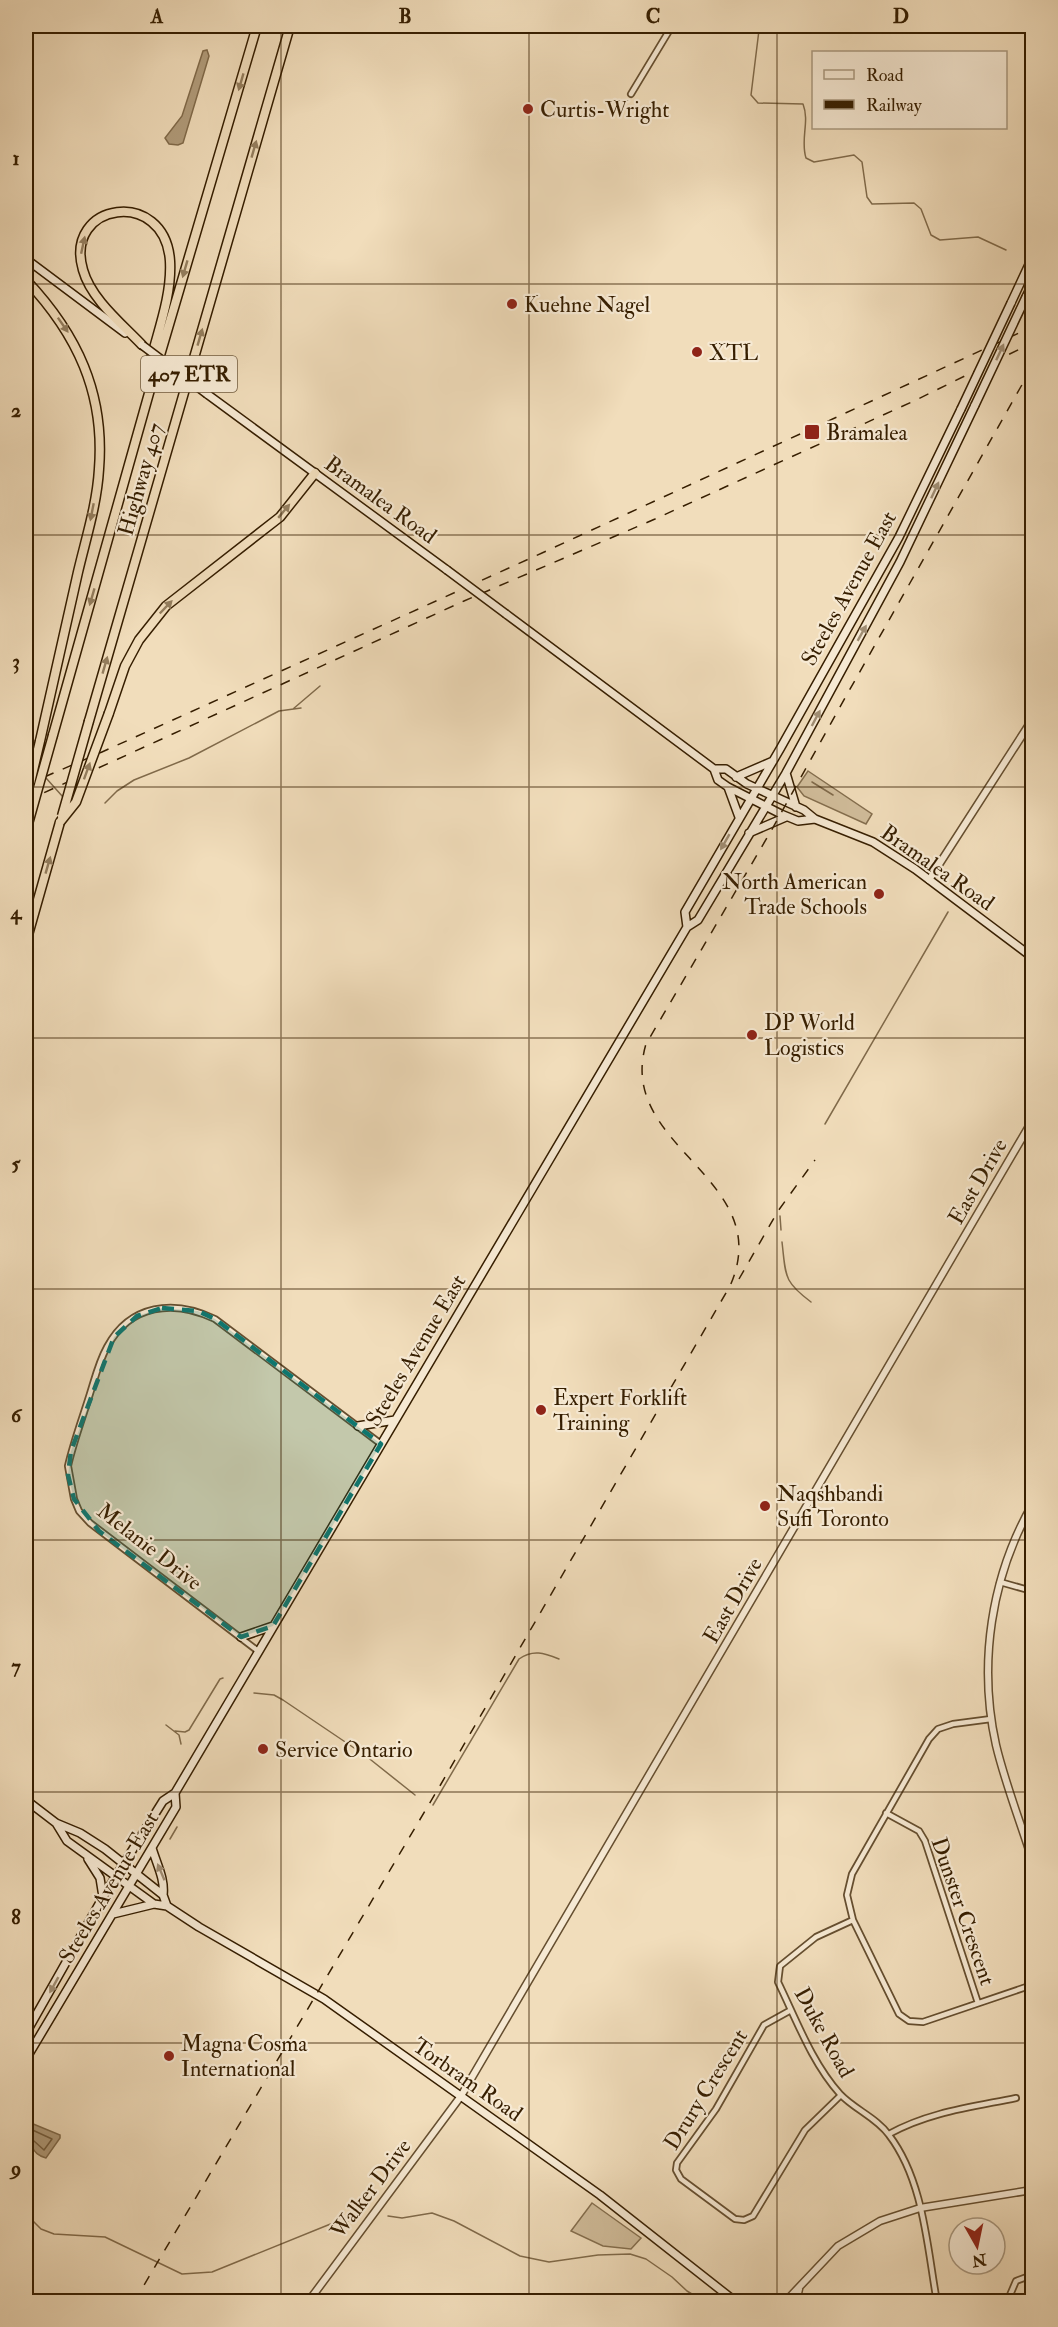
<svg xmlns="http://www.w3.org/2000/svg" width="1058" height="2327" font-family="'IM FELL Double Pica',serif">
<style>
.green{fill:#d1bd9b;stroke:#846e4e;stroke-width:1.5}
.water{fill:#b19c7b;stroke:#806a4a;stroke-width:1.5}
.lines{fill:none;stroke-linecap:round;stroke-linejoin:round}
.shore{stroke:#745d3e;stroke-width:1.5}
.stream{stroke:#806a4a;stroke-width:1.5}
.minor-casing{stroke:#654e2f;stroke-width:8}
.tertiary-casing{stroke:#654e2f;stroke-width:9}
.secondary-casing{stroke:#361e00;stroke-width:10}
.motorway-casing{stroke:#361e00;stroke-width:11}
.minor{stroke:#f6e9d3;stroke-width:4.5}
.tertiary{stroke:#f6e9d3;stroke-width:6}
.secondary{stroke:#f6e9d3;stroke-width:7}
.motorway{stroke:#f1ddbb;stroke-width:8}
.rail{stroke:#361e00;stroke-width:1.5;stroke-dasharray:10 10;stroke-linecap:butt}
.secondary-bridge-casing{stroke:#361e00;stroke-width:10;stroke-linecap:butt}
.motorway-bridge-casing{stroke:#361e00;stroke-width:11;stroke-linecap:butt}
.secondary-bridge{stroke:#f6e9d3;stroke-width:7}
.motorway-bridge{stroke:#f1ddbb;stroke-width:8}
.oneway{fill:#947e5e}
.oneway2{fill:#a08e74}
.marked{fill:#0f766e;fill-opacity:0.2;stroke:#0f766e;stroke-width:4.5;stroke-dasharray:12 8;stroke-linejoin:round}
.grid{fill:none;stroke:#361e00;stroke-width:1.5;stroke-opacity:0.55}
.poi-dot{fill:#8f2418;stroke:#f6e9d3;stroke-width:2}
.labels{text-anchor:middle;stroke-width:4.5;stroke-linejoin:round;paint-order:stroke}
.shield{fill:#f6e9d3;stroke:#705b3f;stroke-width:1.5}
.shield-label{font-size:21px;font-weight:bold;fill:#361e00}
.poi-label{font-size:22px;fill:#361e00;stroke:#f6e9d3;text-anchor:start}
.street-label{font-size:22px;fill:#361e00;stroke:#f6e9d3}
.neatline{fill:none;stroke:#361e00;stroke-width:2}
.grid-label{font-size:20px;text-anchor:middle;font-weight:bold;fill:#361e00}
</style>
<rect width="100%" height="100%" fill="#f1ddbb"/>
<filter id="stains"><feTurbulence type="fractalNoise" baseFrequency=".00333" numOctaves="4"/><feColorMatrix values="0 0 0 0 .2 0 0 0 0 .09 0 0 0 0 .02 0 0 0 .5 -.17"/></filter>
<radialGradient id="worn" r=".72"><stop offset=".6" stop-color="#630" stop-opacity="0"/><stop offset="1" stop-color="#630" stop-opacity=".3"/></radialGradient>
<path class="green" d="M 808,771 L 872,814 L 866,824 L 804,796 L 797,787 Z
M 592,2203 L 641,2238 L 631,2249 L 603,2246 L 571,2231 Z"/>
<path class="water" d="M 207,50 L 209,56 L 183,143 L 178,145 L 169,144 L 165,138 L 182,116 L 203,51 Z
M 26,2121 L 60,2135 L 60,2138 L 46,2158 C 39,2156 34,2153 32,2146 L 26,2146 Z"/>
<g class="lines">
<path class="shore" d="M 26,2127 L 52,2139 L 44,2150 L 34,2141 L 26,2141"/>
<path class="stream" d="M 747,26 L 759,30 L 751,95 L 758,103 L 803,104 C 810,122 800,139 806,158 L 814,162 L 854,155 L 862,162 L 867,197 L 872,204 L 914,203 L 921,209 L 931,235 L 940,240 L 978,237 L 1006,250
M 293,709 L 320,686
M 26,756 L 30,761
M 46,778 L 63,797
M 812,782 L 833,795
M 105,803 L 117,791 L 134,780 L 189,758 L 279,711 L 301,708
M 825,1124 L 948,912
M 780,1216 L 781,1230
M 782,1242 C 786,1276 783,1281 811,1302
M 254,1693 L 274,1695 L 283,1700 L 366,1756 L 415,1795
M 166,1725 L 179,1735 L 181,1744
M 175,1731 L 185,1732 L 189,1730 L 220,1679 L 223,1678
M 433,1805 L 519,1659 C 533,1649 544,1653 559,1659
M 170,1839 L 177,1827
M 26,2214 L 41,2229 L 54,2234 L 105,2237 L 182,2274 L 212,2272 L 333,2223 L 358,2219
M 388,2216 L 402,2218 L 432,2213 L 454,2221 L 520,2256 L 549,2262 L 598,2255 L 630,2254 L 646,2259 L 672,2277 L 687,2291 L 705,2302"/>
<g class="minor-casing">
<path id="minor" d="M 631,94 L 672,26
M 1000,1582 L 1032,1591
M 258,1651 L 90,1523 L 79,1511 L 74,1499 L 68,1466 C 73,1444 81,1422 88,1400 C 94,1382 98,1363 107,1347 C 130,1304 174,1299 215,1319 L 381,1444
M 991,1719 L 953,1724 L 938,1729 L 929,1739 L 852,1874 L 847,1895 L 853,1920 L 899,2014 L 909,2021 L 923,2022 L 1032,1985
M 886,1813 L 919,1831 L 925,1841 L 978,2003
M 853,1920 L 816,1937 L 780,1966 L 778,1982 C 796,2019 812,2063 840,2094 C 854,2109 877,2118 889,2135 C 924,2181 927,2247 937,2302
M 791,2010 L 764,2025 L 716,2109 L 677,2163 L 676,2170 L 681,2179 L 735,2219 L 744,2220 L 753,2216 L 805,2130 L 841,2095
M 889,2134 C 929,2112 972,2107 1016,2098
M 887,2301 L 896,2302
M 1007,2302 L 1016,2281 L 1032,2275"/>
</g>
<g class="tertiary-casing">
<path id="tertiary" d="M 929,880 L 1032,720
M 1032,1505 C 991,1577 978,1664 996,1745 C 1005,1783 1020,1821 1032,1859
M 308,2302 L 461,2096 L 1032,1121
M 785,2302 L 838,2246 L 880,2221 L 920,2208 L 1032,2190
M 796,2302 L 799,2289"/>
</g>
<g class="secondary-casing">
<path id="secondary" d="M 26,259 L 125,333
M 1026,297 L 1032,285
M 1011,303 L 1032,258
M 207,394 L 447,570
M 506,614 L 714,769 L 726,769 L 747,784 L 804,810 L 815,819 L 873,842 L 915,869 L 1032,957
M 714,769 L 718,780 L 728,787 L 781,814 L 798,821 L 815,819
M 786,773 L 796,807
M 736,777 L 773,761
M 728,787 L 739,817
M 749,833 L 786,817
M 687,927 L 685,912 L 780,749 L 899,537 L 961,409
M 358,1426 L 395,1420
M 241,1637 L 273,1626
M 26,1800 L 56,1823 L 80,1833 L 105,1849 L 163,1895 L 167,1906
M 56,1823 L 67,1841 L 154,1904 L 167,1906 L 199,1927 L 324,1999 L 600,2195 L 736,2302
M 152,1848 C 157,1865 165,1879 163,1895
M 88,1859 L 100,1878 L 103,1897
M 113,1914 L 154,1904
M 26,2033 L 103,1897 L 163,1801 L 175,1793 L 687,927 L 698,920 L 786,773 L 900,562 L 975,405
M 26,2059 L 176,1807 L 175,1793"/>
</g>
<g class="motorway-casing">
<path id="motorway" d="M 26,280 C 77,334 105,393 99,469 C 97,504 86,538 78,572 C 65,628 53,685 40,741
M 142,345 C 122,324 91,299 83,270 C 63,202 165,187 170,261 C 172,295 158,331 150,363 L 153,377
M 109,713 L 125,666 L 139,640 L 166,606 L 280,517 L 315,473
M 89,721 L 290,26
M 53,735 L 153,379 L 257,26
M 26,942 L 60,822"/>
</g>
<use href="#minor" class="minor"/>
<use href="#tertiary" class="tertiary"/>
<use href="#secondary" class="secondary"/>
<use href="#motorway" class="motorway"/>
<path class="rail" d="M 26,785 L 102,752 L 542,553 L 1032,327
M 26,801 L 464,601 L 655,519 L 916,400 L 1032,343
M 739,1279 L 778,1211 L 815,1160
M 134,2302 L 441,1784 L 730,1286 C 778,1178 615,1148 646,1044 L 771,831 L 845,698 L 1032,367"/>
<g class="secondary-bridge-casing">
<path id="secondary-bridge" d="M 142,345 L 207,394
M 975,405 L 1026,297
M 961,409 L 1011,303
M 447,570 L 506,614"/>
</g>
<g class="motorway-bridge-casing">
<path id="motorway-bridge" d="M 26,800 L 40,741
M 62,816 L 89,721
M 60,822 L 76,802 L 109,713
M 26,831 L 53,735"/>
</g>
<use href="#secondary-bridge" class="secondary-bridge"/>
<use href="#motorway-bridge" class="motorway-bridge"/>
</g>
<defs><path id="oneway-solid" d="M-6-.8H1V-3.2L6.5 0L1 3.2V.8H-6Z" transform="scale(1.5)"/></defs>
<g class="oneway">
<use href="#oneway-solid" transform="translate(241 82) rotate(106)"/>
<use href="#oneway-solid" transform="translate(254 149) rotate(-74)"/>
<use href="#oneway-solid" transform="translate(83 245) rotate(-78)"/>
<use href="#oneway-solid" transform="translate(185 269) rotate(106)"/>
<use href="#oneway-solid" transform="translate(63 325) rotate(55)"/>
<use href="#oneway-solid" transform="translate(200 337) rotate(-74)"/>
<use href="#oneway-solid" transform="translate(284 511) rotate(-50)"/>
<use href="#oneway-solid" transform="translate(92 512) rotate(101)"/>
<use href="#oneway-solid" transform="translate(92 597) rotate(106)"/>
<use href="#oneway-solid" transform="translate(166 607) rotate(-46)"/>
<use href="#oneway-solid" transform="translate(105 665) rotate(-74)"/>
<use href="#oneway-solid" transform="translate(87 771) rotate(-70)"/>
<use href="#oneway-solid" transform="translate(48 865) rotate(-74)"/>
</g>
<g class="oneway2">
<use href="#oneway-solid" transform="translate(1000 352) rotate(-65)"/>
<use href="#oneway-solid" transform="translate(935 490) rotate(-65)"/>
<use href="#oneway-solid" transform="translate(862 633) rotate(-61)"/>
<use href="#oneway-solid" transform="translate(816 718) rotate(-62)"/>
<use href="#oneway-solid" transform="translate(725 842) rotate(120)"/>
<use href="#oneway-solid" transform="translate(161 1872) rotate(-113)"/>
<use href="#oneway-solid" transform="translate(54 1985) rotate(119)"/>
</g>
<path class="marked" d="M 162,1308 L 198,1311 L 215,1319 L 381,1444 L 273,1626 L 241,1637 L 99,1531 L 74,1499 L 68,1475 L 71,1451 L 114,1337 L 137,1316 Z"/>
<path class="grid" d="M 281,26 L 281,2302M 529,26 L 529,2302M 777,26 L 777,2302M 26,284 L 1032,284M 26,535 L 1032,535M 26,787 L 1032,787M 26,1038 L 1032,1038M 26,1289 L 1032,1289M 26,1540 L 1032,1540M 26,1792 L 1032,1792M 26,2043 L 1032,2043"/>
<g class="poi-dot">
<circle cx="528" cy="109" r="6"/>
<circle cx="512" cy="304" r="6"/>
<circle cx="697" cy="352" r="6"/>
<rect x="804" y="424" width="16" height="16" rx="3"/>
<circle cx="879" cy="894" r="6"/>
<circle cx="752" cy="1035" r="6"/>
<circle cx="541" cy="1410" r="6"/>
<circle cx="765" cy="1506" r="6"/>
<circle cx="263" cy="1749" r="6"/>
<circle cx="169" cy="2056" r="6"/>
</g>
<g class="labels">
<rect class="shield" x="141" y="356" width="96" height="36" rx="4.5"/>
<g class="shield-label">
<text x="189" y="381">407 ETR</text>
</g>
<g class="poi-label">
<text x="540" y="117">Curtis-Wright</text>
<text x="524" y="312">Kuehne Nagel</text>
<text x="709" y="360">XTL</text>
<text x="826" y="440">Bramalea</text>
<text x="867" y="889" text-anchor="end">North American<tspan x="867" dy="25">Trade Schools</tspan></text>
<text x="764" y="1030">DP World<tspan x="764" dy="25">Logistics</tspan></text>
<text x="553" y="1405">Expert Forklift<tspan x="553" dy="25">Training</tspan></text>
<text x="777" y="1501">Naqshbandi<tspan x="777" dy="25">Sufi Toronto</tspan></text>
<text x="275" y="1757">Service Ontario</text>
<text x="181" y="2051">Magna Cosma<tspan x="181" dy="25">International</tspan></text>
</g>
<g class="street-label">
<text transform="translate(140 479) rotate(-74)" y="8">Highway 407</text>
<text transform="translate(381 499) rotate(36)" y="8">Bramalea Road</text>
<text transform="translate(848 588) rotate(-61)" y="8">Steeles Avenue East</text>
<text transform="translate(938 867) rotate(35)" y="8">Bramalea Road</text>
<text transform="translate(977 1181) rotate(-60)" y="8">East Drive</text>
<text transform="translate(415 1350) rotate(-59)" y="8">Steeles Avenue East</text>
<text transform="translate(150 1546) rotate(38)" y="8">Melanie Drive</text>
<text transform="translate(732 1600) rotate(-60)" y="8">East Drive</text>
<text transform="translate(108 1887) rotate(-59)" y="8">Steeles Avenue East</text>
<text transform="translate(964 1911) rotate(71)" y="8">Dunster Crescent</text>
<text transform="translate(825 2032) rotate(61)" y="8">Duke Road</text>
<text transform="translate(468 2079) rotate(35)" y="8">Torbram Road</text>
<text transform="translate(705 2089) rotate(-58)" y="8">Drury Crescent</text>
<text transform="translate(370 2188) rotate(-53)" y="8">Walker Drive</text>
</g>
</g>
<rect width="1058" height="2327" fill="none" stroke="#f1ddbb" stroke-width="66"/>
<rect x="812" y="51" width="195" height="78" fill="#f6e9d3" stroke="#a9987f" stroke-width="1.5"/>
<rect x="824" y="70" width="30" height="9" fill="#f6e9d3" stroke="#a9987f" stroke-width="1.5"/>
<text x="866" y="81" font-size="18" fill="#361e00">Road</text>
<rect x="824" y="100" width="30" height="9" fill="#361e00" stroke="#a9987f" stroke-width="1.5"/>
<text x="866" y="111" font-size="18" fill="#361e00">Railway</text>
<g transform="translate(977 2246) rotate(171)"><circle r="28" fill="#f6e9d3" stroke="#a9987f" stroke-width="1.5"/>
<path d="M0-4.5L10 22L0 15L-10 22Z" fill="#8f2418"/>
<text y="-9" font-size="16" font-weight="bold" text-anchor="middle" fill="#361e00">N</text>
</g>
<rect x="33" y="33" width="992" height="2261" class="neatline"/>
<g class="grid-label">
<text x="157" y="23">A</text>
<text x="405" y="23">B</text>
<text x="653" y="23">C</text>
<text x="901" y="23">D</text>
<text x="16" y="165">1</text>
<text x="16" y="417">2</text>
<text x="16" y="668">3</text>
<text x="16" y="919">4</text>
<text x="16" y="1170">5</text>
<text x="16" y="1422">6</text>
<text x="16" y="1673">7</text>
<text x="16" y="1924">8</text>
<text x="16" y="2175">9</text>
</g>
<rect width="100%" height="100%" filter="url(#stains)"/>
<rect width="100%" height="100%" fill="url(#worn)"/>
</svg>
